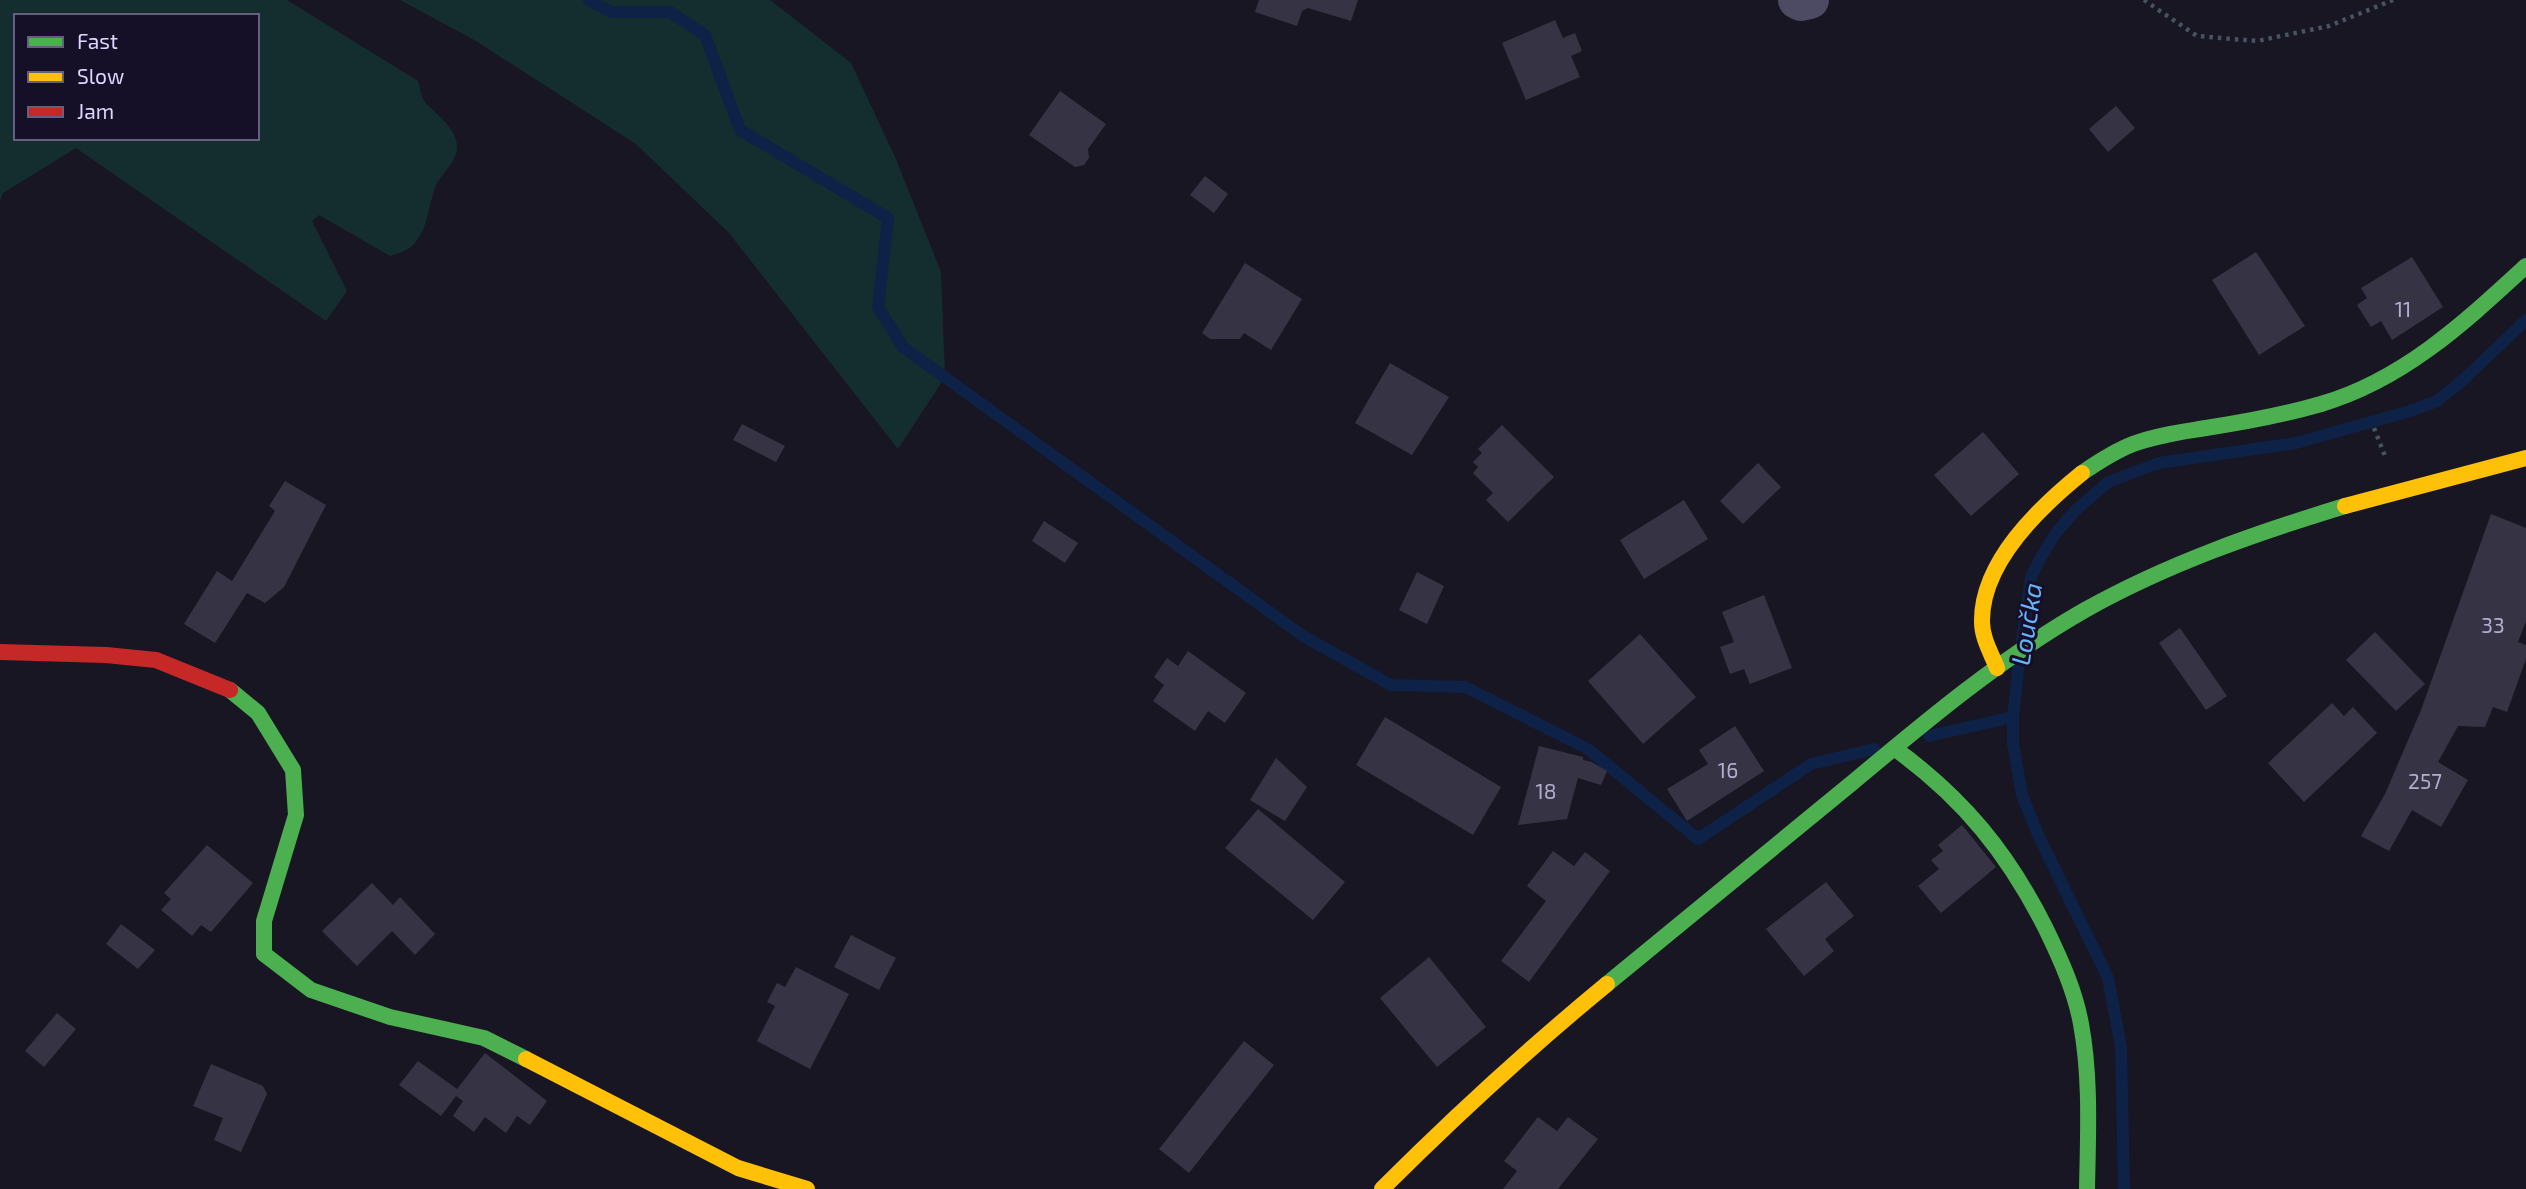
<svg xmlns="http://www.w3.org/2000/svg" width="2526" height="1189" font-family="'Exo 2',sans-serif">
<style>
.green{fill:#142e30;fill-rule:evenodd}
.lines{fill:none;stroke-linecap:round;stroke-linejoin:round}
.stream{stroke:#0e2146;stroke-width:12}
.building{fill:#363444}
.path{stroke:#485362;stroke-width:4.5;stroke-dasharray:3.5 5;stroke-linecap:butt}
.street{stroke:#4d4b63;stroke-width:38}
.fast{stroke:#4caf50;stroke-width:16}
.slow{stroke:#ffc107;stroke-width:16}
.jam{stroke:#c62828;stroke-width:16}
.labels{text-anchor:middle;stroke-width:6;stroke-linejoin:round;paint-order:stroke}
.number-label{font-size:21px;fill:#b3aed0}
.water-label{font-size:26px;font-style:italic;fill:#66b3fe;stroke:#151028}
</style>
<rect width="100%" height="100%" fill="#181622"/>
<path class="green" d="M 0,0 L 287,0 L 418,81 C 420,88 421,97 425,102 C 435,114 451,123 456,140 C 462,159 441,172 435,188 C 428,207 428,229 414,244 C 407,251 399,253 390,256 L 319,215 L 312,221 L 347,291 L 326,321 L 76,148 L 3,193 L 0,201 ZM 16,16 L 257,16 L 257,138 L 16,138 Z
M 400,0 L 770,0 L 851,63 L 895,157 L 941,272 L 945,377 L 898,449 L 729,233 L 636,144 L 476,41 Z"/>
<g class="lines">
<path class="stream" d="M 589,0 L 611,12 L 670,12 L 705,35 L 740,130 L 888,218 L 878,307 L 903,347 L 1303,636 L 1391,685 L 1465,687 L 1588,749 L 1698,839 L 1811,764 L 1874,749
M 2022,640 L 2031,577 L 2040,559 L 2055,534 L 2075,511 L 2108,482 L 2159,463 L 2296,443 L 2410,411 L 2437,401 L 2464,379 L 2526,320
M 2019,662 L 2013,717 L 2013,744 L 2022,795 L 2039,837 L 2108,978 L 2121,1047 L 2124,1189
M 1929,736 L 2013,717"/>
</g>
<path class="building" d="M 1259,0 L 1358,0 L 1351,21 L 1308,8 L 1302,11 L 1297,26 L 1255,12 Z
M 1555,20 L 1563,38 L 1575,33 L 1582,51 L 1571,56 L 1580,77 L 1526,100 L 1502,43 Z
M 1060,91 L 1106,124 L 1088,149 L 1089,158 L 1084,165 L 1075,167 L 1029,135 Z
M 2116,106 L 2135,128 L 2108,152 L 2089,129 Z
M 1205,176 L 1228,194 L 1214,213 L 1190,195 Z
M 2256,252 L 2305,326 L 2259,355 L 2212,280 Z
M 2412,257 L 2443,307 L 2392,340 L 2381,321 L 2371,327 L 2357,305 L 2367,298 L 2361,288 Z
M 1245,263 L 1302,299 L 1271,350 L 1244,333 L 1240,339 L 1210,339 L 1202,333 Z
M 1390,363 L 1449,397 L 1412,455 L 1355,423 Z
M 742,424 L 785,446 L 776,462 L 733,440 Z
M 1502,425 L 1554,477 L 1508,522 L 1486,500 L 1493,493 L 1473,473 L 1478,467 L 1473,462 L 1482,453 L 1478,449 Z
M 1983,432 L 2019,474 L 1971,516 L 1934,475 Z
M 1758,463 L 1781,487 L 1743,524 L 1720,501 Z
M 285,481 L 326,505 L 284,587 L 265,603 L 247,593 L 215,643 L 184,624 L 217,571 L 232,581 L 275,511 L 269,506 Z
M 1684,500 L 1708,539 L 1644,579 L 1620,540 Z
M 2491,514 L 2526,528 L 2526,621 L 2518,642 L 2526,645 L 2526,659 L 2507,712 L 2493,707 L 2485,727 L 2458,726 L 2438,762 L 2468,780 L 2441,827 L 2412,810 L 2389,851 L 2361,836 L 2385,794 L 2421,710 Z
M 1044,521 L 1078,543 L 1065,563 L 1032,541 Z
M 1417,572 L 1444,586 L 1427,624 L 1399,610 Z
M 1764,595 L 1792,668 L 1750,684 L 1744,669 L 1730,674 L 1720,647 L 1734,642 L 1722,612 Z
M 2180,628 L 2227,696 L 2206,710 L 2159,643 Z
M 2375,632 L 2425,684 L 2396,711 L 2346,660 Z
M 1640,634 L 1696,697 L 1643,744 L 1588,681 Z
M 1188,651 L 1246,693 L 1225,723 L 1208,711 L 1195,731 L 1153,701 L 1164,685 L 1154,677 L 1167,658 L 1178,666 Z
M 2332,703 L 2344,716 L 2353,707 L 2377,733 L 2304,802 L 2268,763 Z
M 1385,717 L 1501,787 L 1473,835 L 1356,765 Z
M 1735,726 L 1764,771 L 1687,821 L 1667,789 L 1708,764 L 1699,750 Z
M 1539,746 L 1583,757 L 1583,760 L 1592,762 L 1607,771 L 1601,785 L 1578,778 L 1567,819 L 1518,825 Z
M 1276,758 L 1307,787 L 1285,821 L 1250,800 Z
M 1258,809 L 1345,882 L 1313,920 L 1225,848 Z
M 1962,825 L 1996,867 L 1941,913 L 1918,886 L 1939,869 L 1931,860 L 1943,851 L 1938,845 Z
M 207,845 L 253,883 L 211,932 L 201,925 L 192,936 L 161,910 L 171,899 L 164,893 Z
M 1553,851 L 1574,866 L 1585,852 L 1610,871 L 1529,982 L 1501,961 L 1546,901 L 1527,886 Z
M 1826,882 L 1854,916 L 1825,939 L 1834,951 L 1804,976 L 1766,929 Z
M 372,883 L 393,905 L 400,897 L 435,934 L 415,955 L 392,931 L 357,966 L 322,931 Z
M 121,924 L 155,950 L 138,969 L 106,944 Z
M 851,935 L 896,958 L 879,990 L 834,967 Z
M 1429,957 L 1486,1027 L 1437,1067 L 1380,998 Z
M 796,967 L 849,994 L 810,1069 L 757,1041 L 775,1006 L 767,1002 L 777,983 L 785,987 Z
M 57,1013 L 76,1029 L 44,1067 L 25,1051 Z
M 1244,1041 L 1274,1065 L 1189,1173 L 1159,1149 Z
M 485,1053 L 547,1101 L 530,1125 L 517,1116 L 506,1133 L 485,1117 L 474,1132 L 453,1116 L 463,1101 L 456,1096 L 441,1116 L 399,1085 L 418,1061 L 457,1089 Z
M 211,1064 L 263,1086 L 267,1094 L 241,1152 L 214,1140 L 223,1118 L 193,1106 Z
M 1538,1117 L 1557,1131 L 1568,1117 L 1598,1139 L 1558,1189 L 1503,1189 L 1517,1171 L 1504,1161 Z"/>
<g class="lines">
<path class="path" d="M 2144,0 L 2197,36 L 2257,41 L 2329,26 L 2393,0
M 2374,428 L 2385,456"/>
<path class="street" d="M 1797,0 L 1801,2 L 1810,0"/>
<path class="fast" d="M 2082,473 C 2098,462 2115,451 2133,444 C 2157,435 2182,432 2206,428 C 2245,422 2283,415 2321,404 C 2403,380 2464,323 2526,266
M 230,690 L 258,713 L 293,770 L 296,815 L 264,921 L 264,954 L 311,990 L 390,1017 L 484,1038 L 526,1059
M 1894,748 C 1963,798 2008,853 2046,929 C 2061,960 2075,991 2081,1024 C 2091,1078 2088,1134 2087,1189
M 1607,984 C 1689,917 1770,850 1852,783 C 1926,721 2001,658 2085,610 C 2167,564 2256,533 2345,506"/>
<path class="slow" d="M 2345,506 L 2526,458
M 1997,668 C 1991,653 1982,638 1982,622 C 1981,562 2040,507 2082,473
M 526,1059 L 738,1168 L 807,1189
M 1382,1189 C 1454,1117 1528,1049 1607,984"/>
<path class="jam" d="M 0,652 L 106,655 L 156,660 L 230,690"/>
</g>
<g class="labels">
<g class="number-label">
<text x="2403" y="317">11</text>
<text x="2493" y="633">33</text>
<text x="1728" y="778">16</text>
<text x="2425" y="789">257</text>
<text x="1546" y="799">18</text>
</g>
<g class="water-label">
<text transform="translate(2027 624) rotate(-81)" y="9">Loučka</text>
</g>
</g>
<rect x="14" y="14" width="245" height="126" fill="#151028" stroke="#65607e" stroke-width="2"/>
<rect x="28" y="37" width="35" height="10" fill="#4caf50" stroke="#65607e" stroke-width="2"/>
<text x="77" y="49" font-size="21" fill="#ddd7ff">Fast</text>
<rect x="28" y="72" width="35" height="10" fill="#ffc107" stroke="#65607e" stroke-width="2"/>
<text x="77" y="84" font-size="21" fill="#ddd7ff">Slow</text>
<rect x="28" y="107" width="35" height="10" fill="#c62828" stroke="#65607e" stroke-width="2"/>
<text x="77" y="119" font-size="21" fill="#ddd7ff">Jam</text>
</svg>
